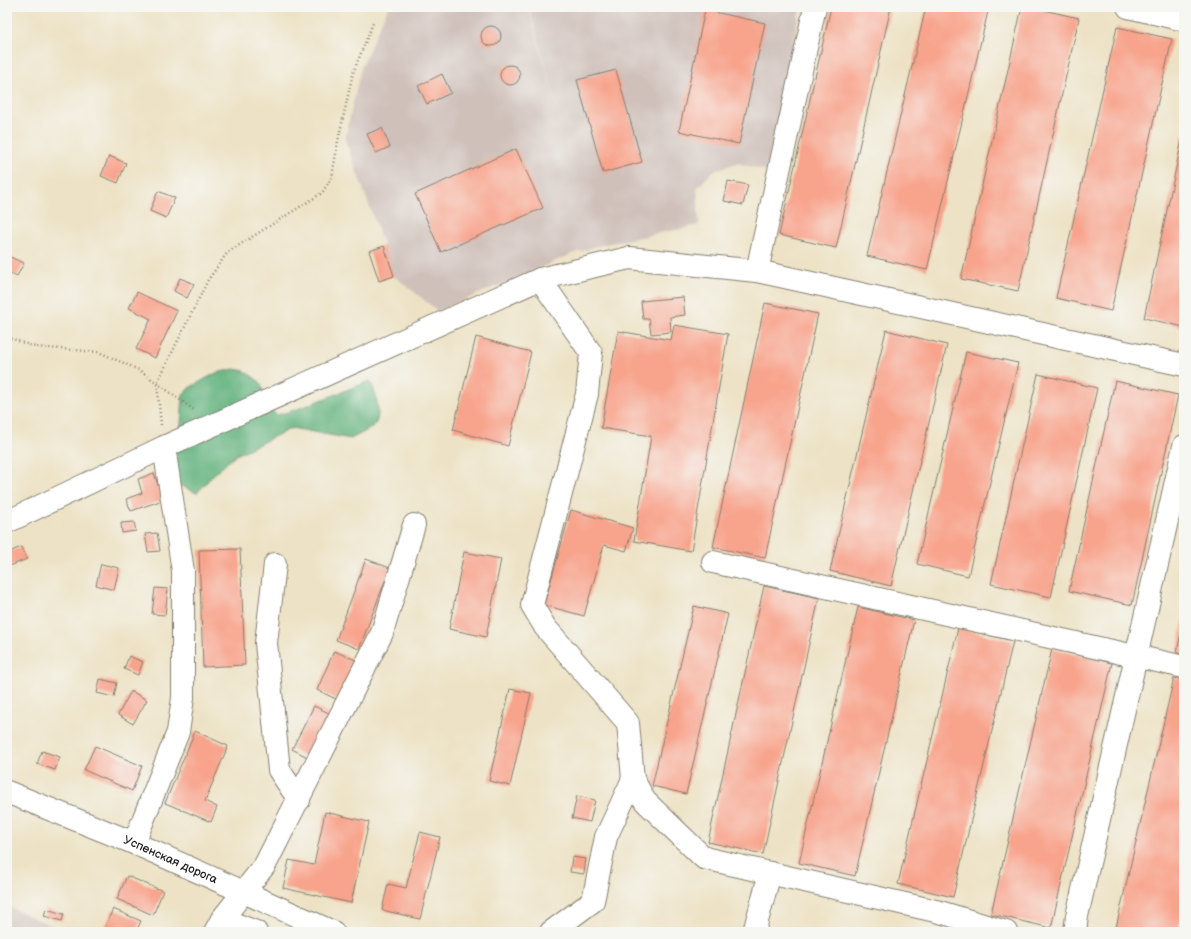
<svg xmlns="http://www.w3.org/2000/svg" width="1191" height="939" font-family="'Balsamiq Sans',sans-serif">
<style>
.industrial{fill:#cfc0ba}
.forest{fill:#64b27e;stroke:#40674d}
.building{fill:#f8a38b}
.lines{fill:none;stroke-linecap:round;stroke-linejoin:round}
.minor-casing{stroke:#847f70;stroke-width:24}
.path{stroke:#847f70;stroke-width:2.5;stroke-dasharray:1 3;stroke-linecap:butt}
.minor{stroke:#fff;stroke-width:22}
.labels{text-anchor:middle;stroke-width:3;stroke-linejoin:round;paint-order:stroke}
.street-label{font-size:12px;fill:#1c1c1c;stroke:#f6f6f2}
</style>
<rect width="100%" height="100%" fill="#f6f6f2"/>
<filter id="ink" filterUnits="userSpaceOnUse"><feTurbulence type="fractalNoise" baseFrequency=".025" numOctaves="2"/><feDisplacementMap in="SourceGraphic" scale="8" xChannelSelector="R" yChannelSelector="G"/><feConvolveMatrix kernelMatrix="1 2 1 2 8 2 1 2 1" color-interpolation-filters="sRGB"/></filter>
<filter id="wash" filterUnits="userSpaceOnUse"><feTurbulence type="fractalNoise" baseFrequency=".012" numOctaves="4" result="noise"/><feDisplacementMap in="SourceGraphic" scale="16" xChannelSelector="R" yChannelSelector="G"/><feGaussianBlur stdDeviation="0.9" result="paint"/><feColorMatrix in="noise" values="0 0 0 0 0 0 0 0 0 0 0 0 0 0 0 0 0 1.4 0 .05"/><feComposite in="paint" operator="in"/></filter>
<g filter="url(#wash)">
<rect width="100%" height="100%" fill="#ede2c5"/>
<path class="industrial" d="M 388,7 L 528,7 L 569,150 L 529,7 L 800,7 L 767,171 L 737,163 L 713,171 L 697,188 L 699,225 L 597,246 L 572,254 L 438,311 L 394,276 L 379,281 L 369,251 L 384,246 L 345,139 L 361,68 Z
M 7,906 L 66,932 L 7,932 Z"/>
<path class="forest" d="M 234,369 L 245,371 L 260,382 L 269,409 L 277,415 L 295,410 L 370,381 C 375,390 382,415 375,424 C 371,430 357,435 351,439 L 292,428 L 236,455 L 213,475 L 197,493 L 179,485 L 172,468 L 181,424 L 183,395 L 189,388 L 216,373 Z"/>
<g id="blocks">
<path class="building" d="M 831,7 L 891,7 L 836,248 L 779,235 Z
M 926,7 L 989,7 L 927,270 L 867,256 Z
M 1022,7 L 1030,7 L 1079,18 L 1018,291 L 961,279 Z
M 705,10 L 765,23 L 739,144 L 679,131 Z
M481 36a10 10 0 1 1 20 0a10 10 0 1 1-20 0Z
M 1117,27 L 1172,39 L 1111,311 L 1056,298 Z
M500 75a10 10 0 1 1 20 0a10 10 0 1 1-20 0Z
M 616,70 L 642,162 L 603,173 L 577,80 Z
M 442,74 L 451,93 L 427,104 L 418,86 Z
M 382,128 L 390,147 L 376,153 L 367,134 Z
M 1183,135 L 1184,135 L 1184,327 L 1144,318 Z
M 516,149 L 543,208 L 441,252 L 415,194 Z
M 109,156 L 126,163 L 118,183 L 101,176 Z
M 728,181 L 748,185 L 743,205 L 724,201 Z
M 158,191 L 175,198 L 166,218 L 150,211 Z
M 384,246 L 394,276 L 379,281 L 369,251 Z
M 10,257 L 24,263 L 17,276 L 7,272 L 7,262 Z
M 180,278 L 194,284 L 187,298 L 174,291 Z
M 137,292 L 177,311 L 155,358 L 136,349 L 151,319 L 129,308 Z
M 683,297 L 685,315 L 670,317 L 671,332 L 651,334 L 649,319 L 643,319 L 641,301 Z
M 765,303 L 818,314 L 765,558 L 713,547 Z
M 674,325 L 728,334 L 691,551 L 634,541 L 651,436 L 601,428 L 618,331 L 671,340 Z
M 886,330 L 947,345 L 891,586 L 830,571 Z
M 476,337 L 531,352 L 508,446 L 453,430 Z
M 966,352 L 1018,363 L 968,576 L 917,564 Z
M 1038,374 L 1097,388 L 1051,597 L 991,584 Z
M 1115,381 L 1178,395 L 1132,605 L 1069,591 Z
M 154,473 L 163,500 L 131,511 L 126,499 L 142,493 L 138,479 Z
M 571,510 L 633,528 L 626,551 L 604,545 L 584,616 L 544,605 Z
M 134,522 L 136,531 L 122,533 L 121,523 Z
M 157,533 L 160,551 L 148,552 L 145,534 Z
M 21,547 L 27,559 L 10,566 L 7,559 L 7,553 Z
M 240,549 L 245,665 L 203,667 L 199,550 Z
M 464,552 L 501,559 L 486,637 L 449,629 Z
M 366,559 L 390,568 L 359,649 L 336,640 Z
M 101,564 L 119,568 L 114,590 L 96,585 Z
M 764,586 L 819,598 L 763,854 L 708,842 Z
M 155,588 L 168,589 L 165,615 L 152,614 Z
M 694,606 L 728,614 L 686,794 L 652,786 Z
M 858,607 L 914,620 L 855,876 L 799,863 Z
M 1183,621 L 1184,621 L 1184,655 L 1177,653 Z
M 958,628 L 1013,641 L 953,897 L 898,884 Z
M 1052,649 L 1112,663 L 1051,928 L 991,914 Z
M 334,651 L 356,660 L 338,700 L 317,690 Z
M 129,656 L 143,662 L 138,675 L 124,669 Z
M 1174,678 L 1184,680 L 1184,906 L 1178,932 L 1115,932 Z
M 100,679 L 117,683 L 114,697 L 97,693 Z
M 510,689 L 531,693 L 510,786 L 489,781 Z
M 131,691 L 147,700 L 133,724 L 118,715 Z
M 314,706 L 333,715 L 311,759 L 292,749 Z
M 195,731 L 228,746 L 205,801 L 217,807 L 211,822 L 165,803 Z
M 95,746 L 142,766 L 132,791 L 84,770 Z
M 42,751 L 60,757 L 55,770 L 37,764 Z
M 577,796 L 595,800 L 590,822 L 572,818 Z
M 325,812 L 369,822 L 351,903 L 283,888 L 289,860 L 314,865 Z
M 420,832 L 440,837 L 420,919 L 382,910 L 388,884 L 406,888 Z
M 572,857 L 586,859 L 584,874 L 570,872 Z
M 127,876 L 163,891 L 153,915 L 117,899 Z
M 46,909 L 64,914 L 62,921 L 44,916 Z
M 113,909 L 141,921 L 136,932 L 103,931 Z"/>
</g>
</g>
<g filter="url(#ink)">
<use href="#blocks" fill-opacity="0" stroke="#847f70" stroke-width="1"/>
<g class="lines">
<g class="minor-casing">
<g id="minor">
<path d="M 1128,7 L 1184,20"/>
<path d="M 757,271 L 815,7"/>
<path d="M 540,279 L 591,353 L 587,394 L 532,605 L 545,627 L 628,723 L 633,779 L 645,801 L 704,858 L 940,912 L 1006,932"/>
<path d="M 7,522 L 164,447 L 540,279 L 629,258 L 757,271 L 1184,365"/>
<path d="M 713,562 L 1184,667"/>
<path d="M 275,564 L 266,643 L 279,770 L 299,800"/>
<path id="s1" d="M 7,792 L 134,843 L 333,932"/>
<path d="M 134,843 L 178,732 L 183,698 L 183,571 L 164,447"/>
<path d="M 222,919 L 256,932"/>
<path d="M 215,932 L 222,919 L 265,865 L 382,633 L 414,525"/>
<path d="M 551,932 L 593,901 L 606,837 L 633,779"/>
<path d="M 754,932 L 770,873"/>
<path d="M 1075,932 L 1077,916 L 1184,446"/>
</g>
</g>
<path class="path" d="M 7,337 L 35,347 L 99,352 L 139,370 L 194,410
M 161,425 L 157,383 L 208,280 L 228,252 L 322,193 L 332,177 L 338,141 L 353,73 L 373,23"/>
<use href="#minor" class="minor"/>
</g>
</g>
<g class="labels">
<g class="street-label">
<text dy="4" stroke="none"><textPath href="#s1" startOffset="177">Успенская дорога</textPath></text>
</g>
</g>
<rect width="1191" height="939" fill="none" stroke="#f6f6f2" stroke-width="24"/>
</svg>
